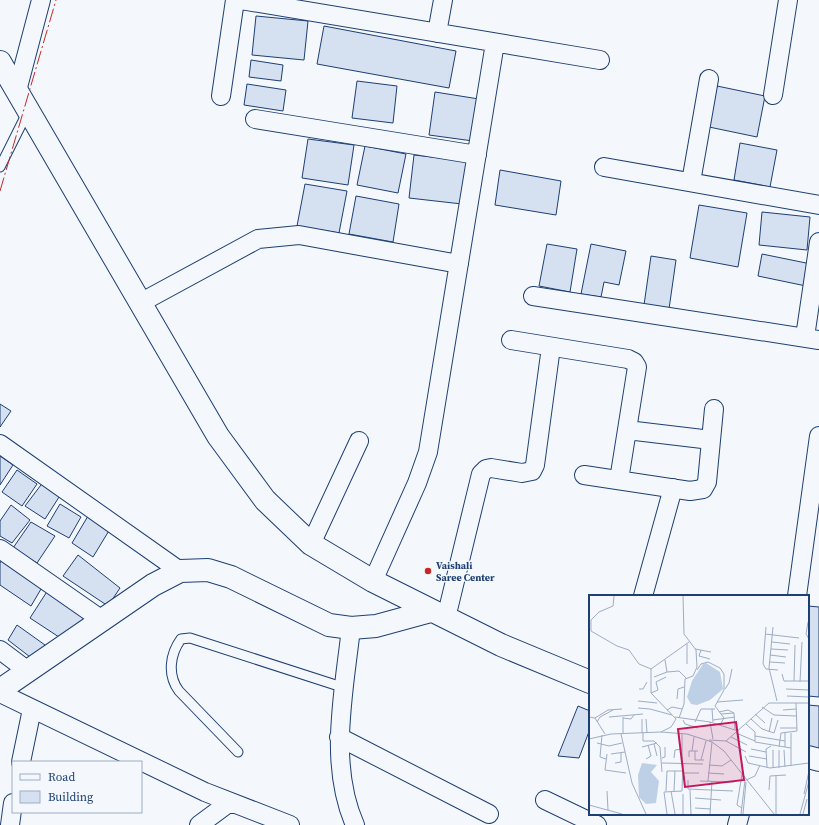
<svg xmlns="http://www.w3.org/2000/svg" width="819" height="825" font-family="'Source Serif 4',serif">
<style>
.building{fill:#d5e0f0;stroke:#1d3f73}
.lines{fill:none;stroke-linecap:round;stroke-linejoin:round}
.lane-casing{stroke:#1d3f73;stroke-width:11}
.street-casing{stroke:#1d3f73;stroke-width:20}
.secondary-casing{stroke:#1d3f73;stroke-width:24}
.lane{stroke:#f4f7fb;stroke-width:9}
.street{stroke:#f4f7fb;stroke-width:18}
.secondary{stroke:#f4f7fb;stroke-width:22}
.power{stroke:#c62828;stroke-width:1;stroke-dasharray:14 3 2 3;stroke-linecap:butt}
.poi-dot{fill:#c62828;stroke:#f4f7fb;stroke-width:1.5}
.labels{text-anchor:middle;stroke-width:3;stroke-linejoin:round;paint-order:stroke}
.poi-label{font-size:10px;font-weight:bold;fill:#1d3f73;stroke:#f4f7fb;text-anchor:start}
.inset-road{fill:none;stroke:#9eadc5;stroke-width:1}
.view{fill:#c2185b;fill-opacity:0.15;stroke:#c2185b;stroke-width:2}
.inset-edge{fill:none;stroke:#1d3f73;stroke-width:2}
</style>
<rect width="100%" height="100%" fill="#f4f7fb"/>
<path class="building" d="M 256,16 L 308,21 L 304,60 L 252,55 Z
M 324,26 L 456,51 L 449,88 L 317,64 Z
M 251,60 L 283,65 L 281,81 L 249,77 Z
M 357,81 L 397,86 L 393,123 L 352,118 Z
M 247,84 L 286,90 L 283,111 L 244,105 Z
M 717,86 L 765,96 L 757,137 L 709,127 Z
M 435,92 L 479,99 L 473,141 L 429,135 Z
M 308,139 L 354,145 L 348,185 L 302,178 Z
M 740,143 L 777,150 L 770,187 L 734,180 Z
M 365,146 L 406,154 L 398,193 L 357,185 Z
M 414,155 L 467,161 L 462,204 L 409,198 Z
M 500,170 L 561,181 L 556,215 L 495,205 Z
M 305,184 L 347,191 L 339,233 L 297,226 Z
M 356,196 L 399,204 L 393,242 L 349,234 Z
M 699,205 L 747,213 L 738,267 L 690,258 Z
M 762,212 L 810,217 L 807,250 L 759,245 Z
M 547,244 L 577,249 L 570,292 L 539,286 Z
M 591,244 L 626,251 L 619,285 L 604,282 L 601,297 L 581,294 Z
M 762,254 L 811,264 L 806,286 L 758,276 Z
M 651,256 L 676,260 L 669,309 L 644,305 Z
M 0,404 L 11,411 L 0,427 Z
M 0,456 L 13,465 L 0,485 Z
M 17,470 L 37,484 L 22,506 L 2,492 Z
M 44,481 L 61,494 L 45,519 L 25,506 Z
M 60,504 L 81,517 L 69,538 L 47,526 Z
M 11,505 L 30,520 L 12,543 L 0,536 L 0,521 Z
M 88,516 L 110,529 L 93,557 L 72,543 Z
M 31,522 L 55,536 L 37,563 L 13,548 Z
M 78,555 L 120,588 L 108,606 L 63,576 Z
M 3,558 L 44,584 L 31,606 L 0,585 L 0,563 Z
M 48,590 L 92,621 L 65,641 L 30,618 Z
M 808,606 L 819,607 L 819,697 L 808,696 Z
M 17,625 L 45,645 L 34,660 L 8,640 Z
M 808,705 L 819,706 L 819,749 L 808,747 Z
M 578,706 L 590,711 L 590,729 L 579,758 L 558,756 Z"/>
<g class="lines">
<g class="lane-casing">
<path id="lane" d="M 0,167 L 28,111
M 238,752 L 179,691 C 167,675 170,654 181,639 L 190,638 L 345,688"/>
</g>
<g class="street-casing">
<path id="street" d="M 241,0 L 600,60
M 437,33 L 443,0
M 17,91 L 41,0
M 773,95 L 788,0
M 221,96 L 235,0
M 255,119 L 477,155
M 604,167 L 819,205
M 691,182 L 709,79
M 533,296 L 819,340
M 140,303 L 258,239 L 299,235 L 459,264
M 805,337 L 819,242
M 511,340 L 628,359 L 634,362 L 637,367 L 619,480
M 627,430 L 711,440
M 0,444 L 180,571
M 584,475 L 690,491 L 703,489 L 707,482 L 714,409
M 311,544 L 359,441
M 0,549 L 102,620
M 373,581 L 417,483 L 428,452 L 495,43
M 643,596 L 673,488
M 797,596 L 819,436
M 446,618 L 481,474 L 486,469 L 491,468 L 522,473 L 532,471 L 535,465 L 551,347
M 351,628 C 344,692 328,764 355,825
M 0,650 L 28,671
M 0,693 L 205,792 L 290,825
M 339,737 L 489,814
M 21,762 L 32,709
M 545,800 L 597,825
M 10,825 L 13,803
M 199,825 L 230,802
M 737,825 L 740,814"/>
</g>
<g class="secondary-casing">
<path id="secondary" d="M 0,62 L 218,436 L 265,500 L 311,544 L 373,581 L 501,645 L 590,682
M 0,690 L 153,585 L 180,571 L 208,570 L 231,577 L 329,625 L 351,628 L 376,626 L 431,611
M 808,757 L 819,760"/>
</g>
<use href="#lane" class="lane"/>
<use href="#street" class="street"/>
<use href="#secondary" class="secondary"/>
<path class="power" d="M 0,191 L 56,0"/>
</g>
<circle class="poi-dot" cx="428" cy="571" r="4"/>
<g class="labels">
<g class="poi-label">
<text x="436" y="569">Vaishali<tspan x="436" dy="12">Saree Center</tspan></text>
</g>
</g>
<g transform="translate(589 595)">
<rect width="220" height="220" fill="#f4f7fb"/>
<path d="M 117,68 L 131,77 L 134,94 L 121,105 L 108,110 L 102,109 L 98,102 L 103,86 L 114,69 ZM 53,168 L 68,170 L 62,177 L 70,186 L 67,208 L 57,209 L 50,202 L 49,180 Z" fill="#bed0e5"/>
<path class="inset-road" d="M 25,1 L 24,11 L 10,17 L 2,25 L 2,36 L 28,51 L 40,55 L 50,69 L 62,74M 219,27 L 217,39 L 220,44M 177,32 L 174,69 L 177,74 L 189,75M 184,32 L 180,73 L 188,106M 176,39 L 210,43M 183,47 L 201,49M 106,54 L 122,57M 182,54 L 199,55M 112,55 L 110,61 L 121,64M 181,60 L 197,62M 76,65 L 78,77M 181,67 L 196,68M 98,69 L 98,49M 108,75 L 112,69 L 119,67 L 131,73 L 135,79 L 135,95 L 126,111 L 135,123 L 131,130M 193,79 L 195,86 L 220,86M 65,82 L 78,77 L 90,76 L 97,83M 205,86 L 206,50M 211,87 L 213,47M 50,94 L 54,94 L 58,87M 136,94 L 140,88 L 143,74M 197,94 L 220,95M 62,98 L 69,95 L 67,87 L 77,82M 198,101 L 220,102M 88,104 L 89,94 L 95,92M 49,106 L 68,108M 128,107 L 154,105M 173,112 L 185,120 L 207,121M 49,113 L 61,114 L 83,120M 123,114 L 124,127M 78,115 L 83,112 L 93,114M 194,115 L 207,114M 130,117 L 139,115 L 145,118 L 146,135M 132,119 L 145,118M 166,119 L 176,128M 0,122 L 6,123 L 16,139M 20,122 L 54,119M 86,122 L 121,127 L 149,136M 6,123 L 19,115 L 33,114M 34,123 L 42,124 L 45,120M 90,123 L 95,109 L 96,84 L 104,81 L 108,72 L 107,55 L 95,39 L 94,1M 53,124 L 53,138M 57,124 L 58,138M 162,124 L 173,134 L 185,138 L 189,125M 94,125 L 96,129 L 109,133M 124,125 L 146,122M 8,127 L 11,122 L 24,115M 106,127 L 112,114 L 126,114M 121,127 L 124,144M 157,129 L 166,137 L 166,147 L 202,153M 191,133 L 208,133M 72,137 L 82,132 L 87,124 L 62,98 L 62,74 L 100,47M 180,137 L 183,123M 54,138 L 54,146 L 65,146 L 71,152 L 73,177M 147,138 L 166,146M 196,138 L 196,152M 32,139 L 43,188 L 57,219M 34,139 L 34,122M 13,140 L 11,162 L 17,164M 166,141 L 196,146M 142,142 L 158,150M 0,144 L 22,139 L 72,137 L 98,139 L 123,147 L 135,156 L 185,219M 120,145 L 137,146 L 180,108 L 220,108M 137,146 L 157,157M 8,148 L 20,151 L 33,148M 65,149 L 68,161M 53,152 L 68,148M 190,152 L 192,138 L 208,136 L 207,108M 162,154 L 177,157M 184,155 L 184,173M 190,155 L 190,173M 195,155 L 196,172M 103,156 L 105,142M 106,156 L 106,165 L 115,165M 18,159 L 16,175 L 37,178M 22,159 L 36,157M 156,161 L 159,168 L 181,173 L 220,168M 160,161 L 178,164M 100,162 L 100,156 L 109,156M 73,163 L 76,162 L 76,152M 85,163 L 86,155 L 93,154M 57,164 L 62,161 L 59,150M 112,165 L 117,146M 26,168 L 32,167 L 32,158M 73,168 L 114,169M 93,168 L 93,139M 120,170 L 133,171 L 142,165M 202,171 L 202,138M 178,172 L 177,154 L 182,151M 94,178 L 110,178M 119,178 L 135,179M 153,179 L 148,210 L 153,213M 99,185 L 99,194 L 144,196M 157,185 L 166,181 L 171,170M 111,186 L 145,187M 119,186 L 123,147M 101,195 L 102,219M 180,195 L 181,181 L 197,180M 18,196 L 19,215M 77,196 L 78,176 L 94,176M 82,196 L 86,219M 85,196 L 86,176M 94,199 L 94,219M 215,199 L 220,176M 106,203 L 132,205M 0,210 L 33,219M 106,213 L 122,214M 78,219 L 75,197 L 93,196 L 94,168M 121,219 L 123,186M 152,219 L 156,185M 154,219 L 157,187M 187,219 L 187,180M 211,219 L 220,186M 214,219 L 218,204"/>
<path class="view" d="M 147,127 L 155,185 L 96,192 L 89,134 Z"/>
<rect width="220" height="220" class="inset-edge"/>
</g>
<rect x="12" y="761" width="130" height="52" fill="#f4f7fb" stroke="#9eadc5"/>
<rect x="20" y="774" width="20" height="6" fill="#f4f7fb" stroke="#9eadc5"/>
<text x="48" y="781" font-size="12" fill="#1d3f73">Road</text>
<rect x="20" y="791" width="20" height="12" fill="#d5e0f0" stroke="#9eadc5"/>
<text x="48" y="801" font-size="12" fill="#1d3f73">Building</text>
</svg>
